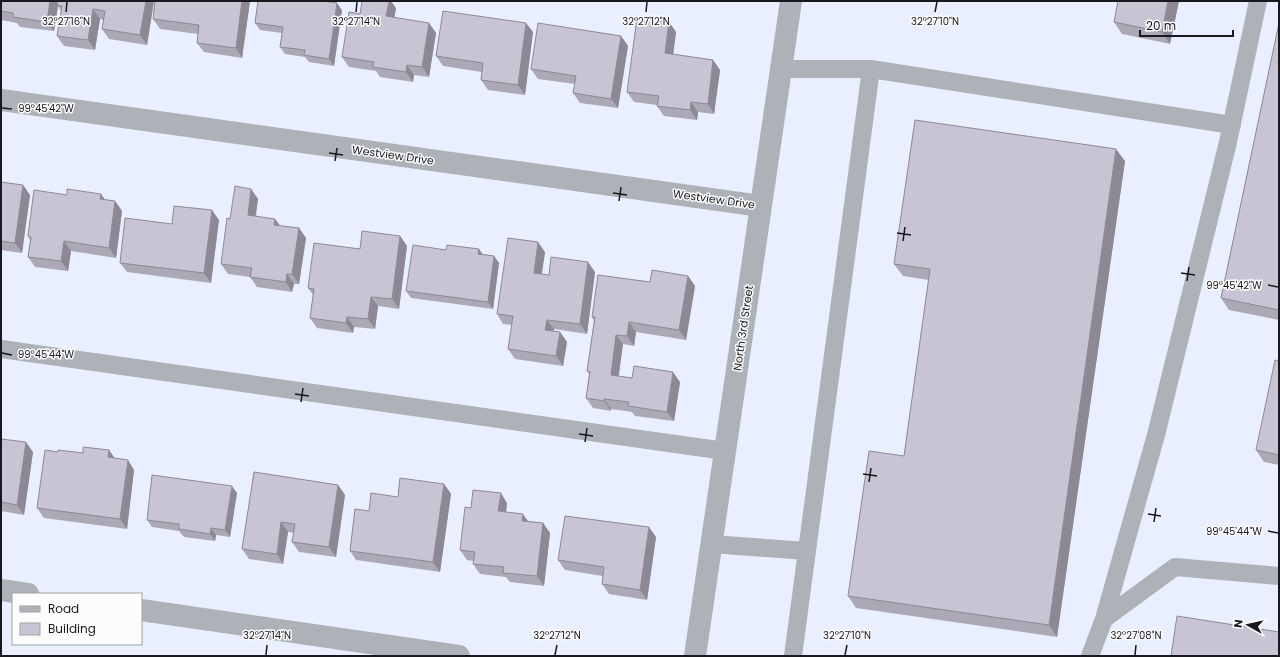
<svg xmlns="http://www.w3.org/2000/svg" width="1280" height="657" font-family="Poppins,sans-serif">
<rect width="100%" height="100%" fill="#eaefff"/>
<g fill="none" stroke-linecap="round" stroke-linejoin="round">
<path stroke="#acb2b7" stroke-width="18" d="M 781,69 L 871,69
M 1,349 L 725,451
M 711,544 L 807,551
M 1104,619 L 1156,435 L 1228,142 L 1258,1
M 793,656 L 871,69 L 1232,125
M 1090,656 L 1104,619 L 1175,567 L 1279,576"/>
<path stroke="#acb2b7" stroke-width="22" d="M 1,100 L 761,206
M 1,590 L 28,594
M 141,610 L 459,656
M 695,656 L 791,1"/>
</g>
<path fill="#aca9b6" d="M 1,1 L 154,1 L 147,45 L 109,39 L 102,29 L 104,20 L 100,19 L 95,50 L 64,46 L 57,36 L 61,11 L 58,6 L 54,31 L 20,27 L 17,23 L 1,20 Z
M 250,1 L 242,58 L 204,52 L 197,43 L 198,34 L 160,29 L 153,19 Z
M 1118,1 L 1179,1 L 1170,44 L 1122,34 L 1114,22 Z
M 396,8 L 394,18 L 429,23 L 436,33 L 429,77 L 414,75 L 413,82 L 380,77 L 376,71 L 349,67 L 342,57 L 360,14 Z
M 342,10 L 334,66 L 309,62 L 305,57 L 285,54 L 280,47 L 282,33 L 260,30 L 255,23 Z
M 669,22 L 676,32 L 673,55 L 713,60 L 720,70 L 714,114 L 698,112 L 697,120 L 664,116 L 657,106 L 657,105 L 634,102 L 627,92 Z
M 1279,23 L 1279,320 L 1229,310 L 1221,298 Z
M 533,32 L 525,95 L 488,90 L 481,80 L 482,72 L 443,66 L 436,56 Z
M 621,36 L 628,46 L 618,108 L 580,103 L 573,93 L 575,84 L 538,79 L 531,69 Z
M 1125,161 L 1057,637 L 856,608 L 848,596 L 904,456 L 929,280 L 903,276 L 894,264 Z
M 1,182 L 23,185 L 30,195 L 22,253 L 1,250 Z
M 251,189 L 258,199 L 256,216 L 280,226 L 299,228 L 306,238 L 299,284 L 294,284 L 292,292 L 257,287 L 250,277 L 228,274 L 221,264 L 230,219 Z
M 101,194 L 105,200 L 115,201 L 122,211 L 116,258 L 71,251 L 68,271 L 35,267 L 28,257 L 30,240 L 28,236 L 67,195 Z
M 219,220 L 211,283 L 127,272 L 120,263 L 172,224 Z
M 400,236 L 407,246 L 399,309 L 378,306 L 375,329 L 354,327 L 353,333 L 317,328 L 310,318 L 313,295 L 308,288 L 360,249 Z
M 479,249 L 482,254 L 494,256 L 499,263 L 493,309 L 411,298 L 406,291 L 446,250 Z
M 545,252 L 542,274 L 549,275 L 595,272 L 587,334 L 554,329 L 553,331 L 560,332 L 567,342 L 563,366 L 515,359 L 508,349 L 512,325 L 503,324 L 497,314 Z
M 688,276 L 695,286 L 686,340 L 636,332 L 634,346 L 623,344 L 619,376 L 632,378 L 680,382 L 674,421 L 635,416 L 632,412 L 611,409 L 611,411 L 593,408 L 586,398 L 589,374 L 587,371 L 594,321 L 592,317 L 650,282 Z
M 1279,361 L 1279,465 L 1264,462 L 1256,450 Z
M 1,439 L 33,452 L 24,515 L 1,511 Z
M 109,450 L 114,458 L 134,470 L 127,529 L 44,518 L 37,508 L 58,452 L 83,453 Z
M 254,472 L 338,485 L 345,495 L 336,557 L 299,552 L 292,542 L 294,533 L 288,532 L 283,564 L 249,559 L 242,549 Z
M 444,484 L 451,494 L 440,572 L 356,560 L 350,551 L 369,511 L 398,497 Z
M 237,493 L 230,537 L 216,535 L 215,541 L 184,537 L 179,531 L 152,527 L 147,520 Z
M 507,503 L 506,512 L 528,521 L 543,523 L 550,533 L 544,586 L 510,582 L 506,577 L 480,574 L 473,564 L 474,561 L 467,560 L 460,550 L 471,508 Z
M 656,537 L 647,600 L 609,594 L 602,584 L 603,576 L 565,570 L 558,560 Z"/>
<path fill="#8c8994" d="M 50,1 L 59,1 L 57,5 L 58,6 L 54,31 L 47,22 Z
M 146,1 L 154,1 L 147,45 L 140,35 Z
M 242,1 L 250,1 L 242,58 L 236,48 Z
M 389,1 L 391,1 L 396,8 L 393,26 L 386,16 Z
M 1168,1 L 1179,1 L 1170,44 L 1162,32 Z
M 337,3 L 342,10 L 334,66 L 329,59 Z
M 93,9 L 100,19 L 95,50 L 88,40 Z
M 669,22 L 676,32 L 672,63 L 665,53 Z
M 429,23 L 436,33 L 429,77 L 422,67 Z
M 526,23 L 533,32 L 525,95 L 518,85 Z
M 621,36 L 628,46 L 618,108 L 611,99 Z
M 713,60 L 720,70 L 714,114 L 708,104 Z
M 407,65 L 414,75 L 413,82 L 406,72 Z
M 691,102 L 698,112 L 697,120 L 690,110 Z
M 1116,149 L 1125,161 L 1057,637 L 1049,625 Z
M 23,185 L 30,195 L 22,253 L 15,243 Z
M 251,189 L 258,199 L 254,225 L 248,215 Z
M 101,194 L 108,204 L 100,199 Z
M 115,201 L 122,211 L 116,258 L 109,248 Z
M 212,210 L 219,220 L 211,283 L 204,273 Z
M 275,219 L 282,228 L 274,225 Z
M 299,228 L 306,238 L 299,284 L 292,274 Z
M 400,236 L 407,246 L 399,309 L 392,299 Z
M 64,241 L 71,251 L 68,271 L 61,261 Z
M 538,242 L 545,252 L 540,283 L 534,273 Z
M 479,249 L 484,256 L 478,254 Z
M 494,256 L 499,263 L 493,309 L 488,302 Z
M 588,262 L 595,272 L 587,334 L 580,324 Z
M 287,274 L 294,284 L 292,292 L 286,282 Z
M 688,276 L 695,286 L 686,340 L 679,330 Z
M 371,297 L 378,306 L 375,329 L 368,319 Z
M 347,317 L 354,327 L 353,333 L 346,323 Z
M 547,320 L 554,329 L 552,340 L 545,330 Z
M 629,322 L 636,332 L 634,346 L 627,336 Z
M 560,332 L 567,342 L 563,366 L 556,356 Z
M 616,335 L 623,344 L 617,385 L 611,375 Z
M 673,372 L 680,382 L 674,421 L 667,412 Z
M 604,399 L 611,409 L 611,411 L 604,401 Z
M 26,442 L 33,452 L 24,515 L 17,505 Z
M 109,450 L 116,460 L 108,457 Z
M 128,460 L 134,470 L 127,529 L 120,519 Z
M 444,484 L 451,494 L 440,572 L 433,562 Z
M 338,485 L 345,495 L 336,557 L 329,547 Z
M 232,486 L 237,493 L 230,537 L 225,530 Z
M 501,493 L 507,503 L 505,521 L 498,511 Z
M 523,514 L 530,524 L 522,521 Z
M 281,522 L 288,532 L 283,564 L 277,554 Z
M 543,523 L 550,533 L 544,586 L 537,576 Z
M 649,527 L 656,537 L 647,600 L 640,590 Z
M 211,528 L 216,535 L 215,541 L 210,534 Z"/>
<path fill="#c8c4d4" stroke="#8c8994" d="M 1,1 L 50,1 L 47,22 L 13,17 L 13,13 L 1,11 Z
M 58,1 L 146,1 L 140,35 L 102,29 L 105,11 L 93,9 L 88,40 L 57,36 L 62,6 L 57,5 Z
M 155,1 L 242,1 L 236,48 L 197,43 L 199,25 L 153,19 Z
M 258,1 L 324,1 L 337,3 L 329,59 L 304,55 L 305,50 L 280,47 L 283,27 L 255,23 Z
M 362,1 L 389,1 L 386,16 L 429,23 L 422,67 L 407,65 L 406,72 L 373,67 L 374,62 L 342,57 L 349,12 L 360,14 Z
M 1118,1 L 1168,1 L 1162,32 L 1114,22 Z
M 443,11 L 526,23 L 518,85 L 481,80 L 483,63 L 436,56 Z
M 637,18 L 669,22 L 665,53 L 713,60 L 708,104 L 691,102 L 690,110 L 657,106 L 659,96 L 627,92 Z
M 538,23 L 621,36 L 611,99 L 573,93 L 576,76 L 531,69 Z
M 1279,23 L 1279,310 L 1221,298 Z
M 915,120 L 1116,149 L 1049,625 L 848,596 L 869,451 L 904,456 L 930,269 L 894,264 Z
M 1,182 L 23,185 L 15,243 L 1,241 Z
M 235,186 L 251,189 L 248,215 L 275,219 L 274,225 L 299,228 L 292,274 L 287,274 L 286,282 L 250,277 L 252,268 L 221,264 L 227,218 L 230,219 Z
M 67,189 L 101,194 L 100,199 L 115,201 L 109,248 L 64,241 L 61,261 L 28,257 L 31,237 L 28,236 L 34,190 L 67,195 Z
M 174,206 L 212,210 L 204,273 L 120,263 L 125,218 L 172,224 Z
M 362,231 L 400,236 L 392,299 L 371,297 L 368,319 L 347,317 L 346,323 L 310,318 L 314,289 L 308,288 L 314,243 L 360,249 Z
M 508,238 L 538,242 L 534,273 L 549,275 L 551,257 L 588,262 L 580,324 L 547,320 L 545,330 L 560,332 L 556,356 L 508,349 L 513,316 L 497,314 Z
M 413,245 L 446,250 L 447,245 L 479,249 L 478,254 L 494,256 L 488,302 L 406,291 Z
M 652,270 L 688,276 L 679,330 L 629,322 L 627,336 L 616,335 L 611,375 L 632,378 L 634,366 L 673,372 L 667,412 L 628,406 L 629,402 L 604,399 L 604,401 L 586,398 L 590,372 L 587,371 L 595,317 L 592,317 L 598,275 L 650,282 Z
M 1275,360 L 1279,361 L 1279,455 L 1256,450 Z
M 1,439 L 26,442 L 17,505 L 1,502 Z
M 83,447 L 109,450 L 108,457 L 128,460 L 120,519 L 37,508 L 45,450 L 58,452 L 58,450 L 83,453 Z
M 254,472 L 338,485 L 329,547 L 292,542 L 295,524 L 281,522 L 277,554 L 242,549 Z
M 152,475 L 232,486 L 225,530 L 211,528 L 210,534 L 179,529 L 179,524 L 147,520 Z
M 400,478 L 444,484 L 433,562 L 350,551 L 355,509 L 369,511 L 371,493 L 398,497 Z
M 473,490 L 501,493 L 498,511 L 523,514 L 522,521 L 543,523 L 537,576 L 503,573 L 504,567 L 473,564 L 475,552 L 460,550 L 465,507 L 471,508 Z
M 565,516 L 649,527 L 640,590 L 602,584 L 604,567 L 558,560 Z
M 1177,616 L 1279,632 L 1279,656 L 1171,656 Z"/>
<path fill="none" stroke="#18191f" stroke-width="1.5" d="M 66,12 L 67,2M 356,12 L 357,2M 646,12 L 647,2M 935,12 L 937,2M 2,108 L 12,109M 329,153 L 343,155M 335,161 L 337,148M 613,193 L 627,195M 619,201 L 621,187M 897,233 L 911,235M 903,241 L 905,227M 1181,273 L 1195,275M 1187,281 L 1189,267M 1268,285 L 1278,287M 2,353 L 12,355M 295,394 L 309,396M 301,402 L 303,388M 579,434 L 593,436M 585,442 L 587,428M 863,474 L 877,476M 869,482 L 871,468M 1148,514 L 1161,516M 1154,522 L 1156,508M 1268,531 L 1278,533M 266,655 L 267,645M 555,655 L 557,645M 845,655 L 847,645M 1135,655 L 1136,645"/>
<g text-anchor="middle" stroke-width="3" stroke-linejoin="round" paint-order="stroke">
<g font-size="11" fill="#18191f" stroke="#fcfcfc">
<text transform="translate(393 155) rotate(8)" y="4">Westview Drive</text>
<text transform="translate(714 199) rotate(8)" y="4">Westview Drive</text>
<text transform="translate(743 328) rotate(-82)" y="4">North 3rd Street</text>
</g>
</g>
<g font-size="10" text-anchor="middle" fill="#18191f" stroke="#fcfcfc" stroke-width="3" stroke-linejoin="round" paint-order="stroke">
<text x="66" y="25">32°27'16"N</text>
<text x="356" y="25">32°27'14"N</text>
<text x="646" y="25">32°27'12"N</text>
<text x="935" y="25">32°27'10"N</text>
<text x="46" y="112">99°45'42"W</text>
<text x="1234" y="289">99°45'42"W</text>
<text x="46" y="358">99°45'44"W</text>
<text x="1234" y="535">99°45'44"W</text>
<text x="267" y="639">32°27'14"N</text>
<text x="557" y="639">32°27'12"N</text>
<text x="847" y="639">32°27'10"N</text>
<text x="1136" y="639">32°27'08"N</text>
</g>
<rect width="1280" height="657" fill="none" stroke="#18191f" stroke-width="4"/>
<rect x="12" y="593" width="130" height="52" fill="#fcfcfc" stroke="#a1a1a4"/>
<rect x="20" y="606" width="20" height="6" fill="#acb2b7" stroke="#a1a1a4"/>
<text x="48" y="613" font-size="12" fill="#18191f">Road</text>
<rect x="20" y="623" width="20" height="12" fill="#c8c4d4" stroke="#a1a1a4"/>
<text x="48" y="633" font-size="12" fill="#18191f">Building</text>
<g transform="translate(1248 625) rotate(278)" stroke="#fcfcfc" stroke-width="3" paint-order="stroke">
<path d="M0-3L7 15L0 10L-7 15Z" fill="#18191f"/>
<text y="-6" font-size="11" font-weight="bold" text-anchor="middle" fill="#18191f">N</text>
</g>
<path d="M1140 30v6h93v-6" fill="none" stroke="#18191f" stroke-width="2"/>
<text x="1146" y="30" font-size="12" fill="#18191f" stroke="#fcfcfc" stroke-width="3" paint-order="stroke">20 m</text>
</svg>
